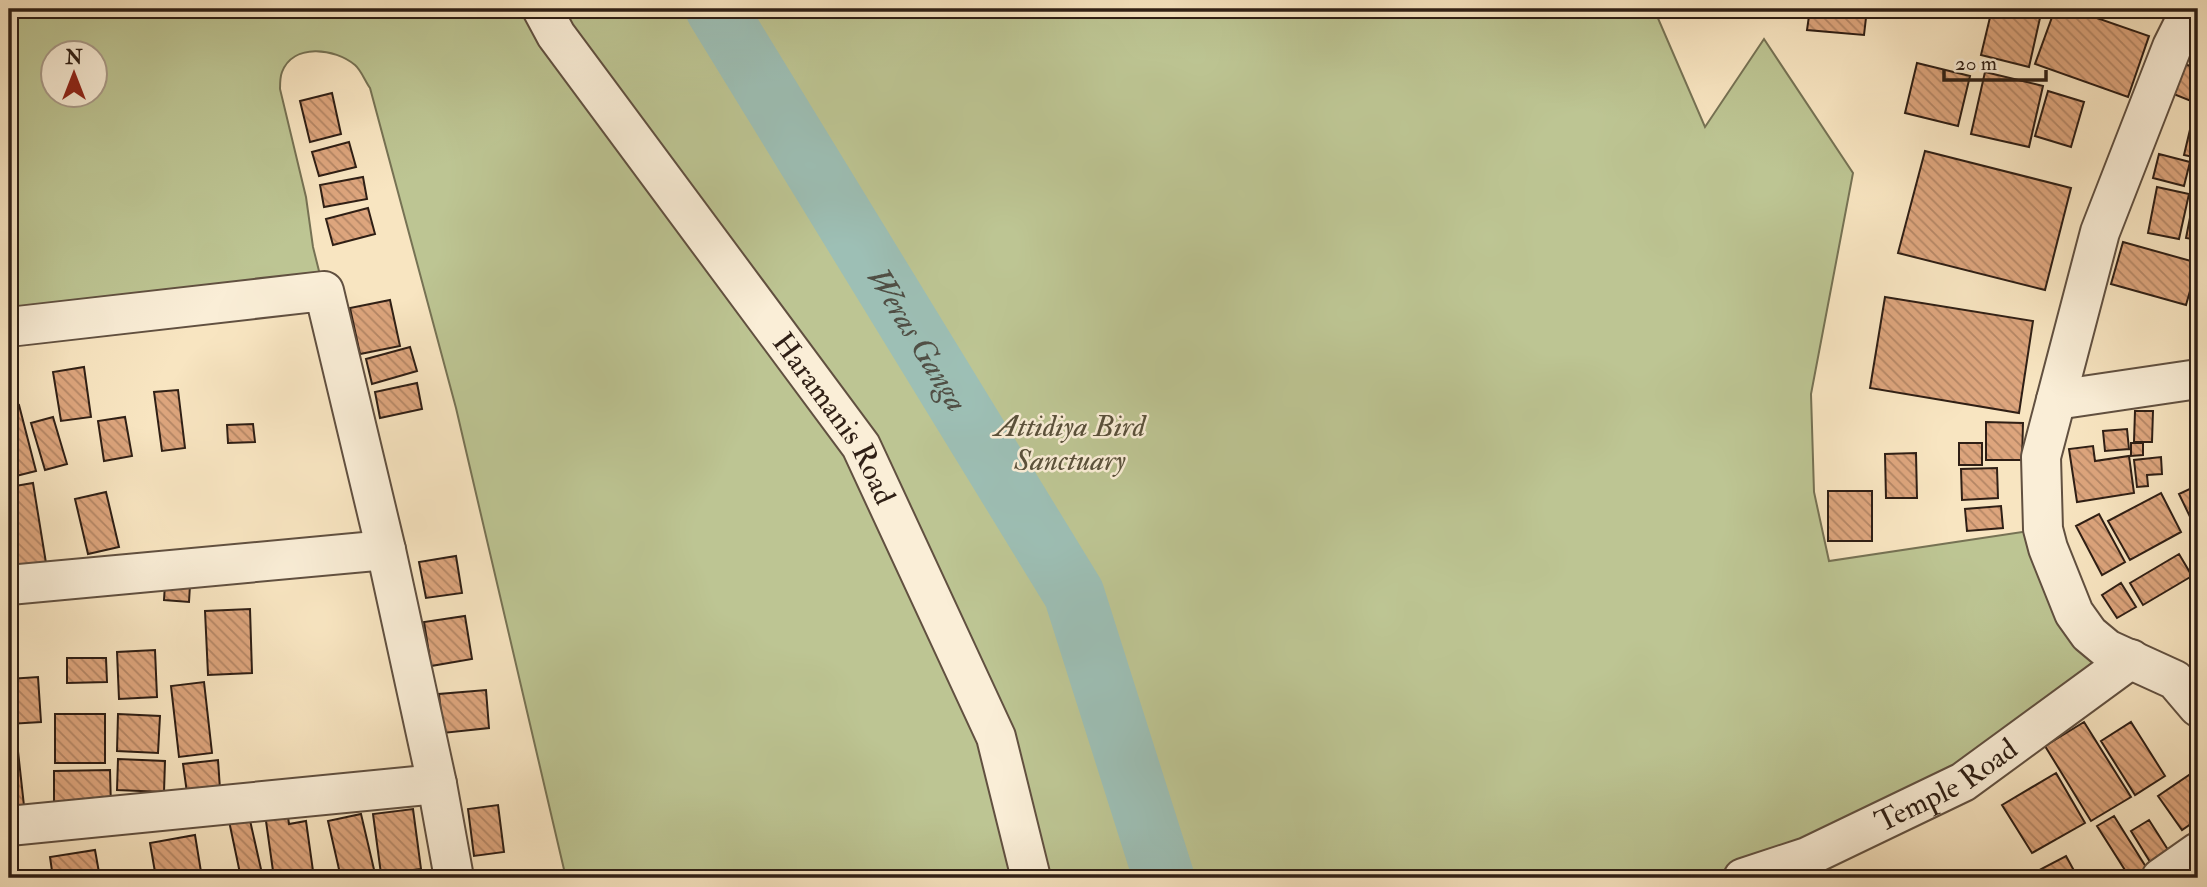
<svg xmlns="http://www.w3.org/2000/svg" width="2207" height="887" font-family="'IM FELL Double Pica',serif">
<defs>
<pattern id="building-back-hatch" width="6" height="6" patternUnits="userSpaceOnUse" patternTransform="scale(1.75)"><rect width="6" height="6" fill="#dda57d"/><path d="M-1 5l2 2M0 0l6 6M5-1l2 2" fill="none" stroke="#b48665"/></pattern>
</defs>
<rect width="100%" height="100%" fill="#f8e5c1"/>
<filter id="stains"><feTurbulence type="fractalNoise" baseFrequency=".00286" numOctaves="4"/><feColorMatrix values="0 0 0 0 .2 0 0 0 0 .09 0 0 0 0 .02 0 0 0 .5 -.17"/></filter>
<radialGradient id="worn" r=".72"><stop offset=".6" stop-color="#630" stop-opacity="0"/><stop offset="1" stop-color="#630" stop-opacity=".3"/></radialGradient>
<path fill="#bdc593" stroke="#767254" stroke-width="2" fill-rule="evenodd" d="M 9,9 L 1654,9 L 1705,127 L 1764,39 L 1853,173 L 1811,394 L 1814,492 L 1829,561 L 2043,529 L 2048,548 L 2131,659 L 1963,782 L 1743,878 L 566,878 L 456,408 L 370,88 C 365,81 361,70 355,65 C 335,48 293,43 282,72 C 280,77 280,84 280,89 L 306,197 L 313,247 L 324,291 L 9,327 ZM 52,52 L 94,52 L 94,94 L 52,94 Z"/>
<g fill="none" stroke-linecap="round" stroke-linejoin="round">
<path stroke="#9dbfb5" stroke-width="61" id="s1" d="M 716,9 L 1074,594 L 1164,878"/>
</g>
<path fill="url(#building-back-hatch)" stroke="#2f1f15" stroke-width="2" d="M 1810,9 L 1867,9 L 1864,35 L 1807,30 Z
M 1992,9 L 2042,9 L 2029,67 L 1981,55 Z
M 2055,9 L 2071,9 L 2149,36 L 2128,97 L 2035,64 Z
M 1917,63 L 1970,76 L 1958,126 L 1905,113 Z
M 2182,63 L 2198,69 L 2198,83 L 2191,101 L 2171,93 Z
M 1985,72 L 2043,86 L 2029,147 L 1971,134 Z
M 2048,91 L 2084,102 L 2071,147 L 2035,136 Z
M 332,93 L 341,134 L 310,142 L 300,101 Z
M 2197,100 L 2198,100 L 2198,158 L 2184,155 Z
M 349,142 L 356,167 L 319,176 L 312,152 Z
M 1925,151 L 2071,188 L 2045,290 L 1898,253 Z
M 2159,154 L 2190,162 L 2184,186 L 2153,178 Z
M 363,177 L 367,199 L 324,207 L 320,185 Z
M 2157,187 L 2189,194 L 2179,239 L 2148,233 Z
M 2195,192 L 2198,192 L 2198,240 L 2186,238 Z
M 368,208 L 375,234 L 333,245 L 326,219 Z
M 2123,242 L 2198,263 L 2186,305 L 2111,284 Z
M 1885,297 L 2033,321 L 2019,413 L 1870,388 Z
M 390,300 L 400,346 L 360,354 L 350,308 Z
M 410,347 L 417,371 L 372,384 L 366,359 Z
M 84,367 L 91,417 L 61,421 L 53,372 Z
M 417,383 L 422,409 L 380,418 L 375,392 Z
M 178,390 L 185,448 L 162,451 L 154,392 Z
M 19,405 L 36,471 L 16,476 L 9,449 L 9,408 Z
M 2135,411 L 2153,411 L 2152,442 L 2134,442 Z
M 53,417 L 67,464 L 45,470 L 31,423 Z
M 125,417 L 132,456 L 104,461 L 98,421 Z
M 1986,422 L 2023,423 L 2022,460 L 1986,460 Z
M 253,424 L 255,442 L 228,443 L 227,425 Z
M 2127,429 L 2129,449 L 2105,451 L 2103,431 Z
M 1959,443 L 1982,443 L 1982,465 L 1959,465 Z
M 2131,443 L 2143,443 L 2143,455 L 2131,456 Z
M 2093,446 L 2095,461 L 2129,456 L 2134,493 L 2077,502 L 2069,449 Z
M 1916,453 L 1917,498 L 1886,498 L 1885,454 Z
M 2161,457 L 2162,474 L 2147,475 L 2148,486 L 2137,487 L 2134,460 Z
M 1997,468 L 1998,498 L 1962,500 L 1961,469 Z
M 33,483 L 46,563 L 9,569 L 9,487 Z
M 2198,485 L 2198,521 L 2193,523 L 2179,494 Z
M 1828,491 L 1872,491 L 1872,541 L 1828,541 Z
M 106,492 L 119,547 L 88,554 L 75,499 Z
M 2161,493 L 2181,532 L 2130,560 L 2108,521 Z
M 2001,506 L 2003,528 L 1967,531 L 1965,509 Z
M 2099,514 L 2125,562 L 2102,575 L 2076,526 Z
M 2179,554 L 2192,576 L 2143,605 L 2130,583 Z
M 456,556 L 462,593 L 426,598 L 419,562 Z
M 2121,583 L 2136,607 L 2117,618 L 2102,595 Z
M 165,584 L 190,585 L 189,602 L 164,600 Z
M 250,609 L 252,673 L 208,675 L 205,611 Z
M 465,616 L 472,659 L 431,666 L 424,622 Z
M 155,650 L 157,697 L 119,699 L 117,652 Z
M 67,658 L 106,658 L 107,682 L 67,683 Z
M 38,677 L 41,722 L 9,724 L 9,679 Z
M 204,682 L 212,753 L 179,757 L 171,686 Z
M 486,690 L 489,728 L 443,733 L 439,694 Z
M 55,714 L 105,714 L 105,763 L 55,763 Z
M 118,714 L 160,716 L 158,753 L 117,751 Z
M 2084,722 L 2131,797 L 2091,821 L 2045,746 Z
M 2131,722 L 2165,776 L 2135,795 L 2101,741 Z
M 16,733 L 24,806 L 9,808 L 9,734 Z
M 118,759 L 165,761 L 164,792 L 117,790 Z
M 218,760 L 220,789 L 187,793 L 183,764 Z
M 110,770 L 111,807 L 54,809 L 54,771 Z
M 2195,771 L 2198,776 L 2198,819 L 2182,830 L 2158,796 Z
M 2056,773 L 2085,823 L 2032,853 L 2002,805 Z
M 498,805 L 504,852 L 474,856 L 468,809 Z
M 413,809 L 421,869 L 381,874 L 373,814 Z
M 287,811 L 289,824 L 306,821 L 314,878 L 274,878 L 265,814 Z
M 361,814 L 376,878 L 341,878 L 328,821 Z
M 249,816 L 263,878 L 241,878 L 229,821 Z
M 2114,816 L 2151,875 L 2146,878 L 2130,878 L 2097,826 Z
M 2149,820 L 2170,853 L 2152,865 L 2131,831 Z
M 195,835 L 202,878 L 156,878 L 150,843 Z
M 95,850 L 100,878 L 53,878 L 50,857 Z
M 2066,856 L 2078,878 L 2032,878 L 2030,875 Z"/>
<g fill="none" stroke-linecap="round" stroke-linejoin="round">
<g stroke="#615040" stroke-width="42">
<g id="minor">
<path id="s2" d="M 542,9 L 556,35 L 861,446 L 996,737 L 1031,878"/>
<path d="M 2191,9 L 2172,47 L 2100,232 L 2041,457 L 2043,529 L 2048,548 L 2074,613 L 2089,634 L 2107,649 L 2175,680 L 2198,707"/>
<path d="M 9,327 L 324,291 L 386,550 L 437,784 L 454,878"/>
<path d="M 2056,400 L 2198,379"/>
<path d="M 9,585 L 386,550"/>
<path d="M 9,826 L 437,784"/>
<path id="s3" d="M 1743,878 L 1807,857 L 1963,782 L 2131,659"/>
<path d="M 2161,878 L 2198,852"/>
</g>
</g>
<use href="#minor" stroke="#faeed7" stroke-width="38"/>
</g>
<g text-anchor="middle" stroke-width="5" stroke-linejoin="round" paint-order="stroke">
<g font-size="30" fill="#2f1f15" stroke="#faeed7">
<text dy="10" stroke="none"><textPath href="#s2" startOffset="504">Haramanis Road</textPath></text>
<text dy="10" stroke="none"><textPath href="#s3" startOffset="224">Temple Road</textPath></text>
</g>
<g font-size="30" font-style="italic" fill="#5a513b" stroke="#faeed7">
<text x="1070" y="436">Attidiya Bird<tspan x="1070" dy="34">Sanctuary</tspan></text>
</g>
<g font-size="32" font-style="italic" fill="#504f45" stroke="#faeed7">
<text dy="11" stroke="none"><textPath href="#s1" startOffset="387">Weras Ganga</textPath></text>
</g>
</g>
<rect width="2207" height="887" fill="none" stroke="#f8e5c1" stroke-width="35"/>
<rect x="10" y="10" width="2186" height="866" fill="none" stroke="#2f1f15" stroke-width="3.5"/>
<rect x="18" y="18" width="2172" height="852" fill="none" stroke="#2f1f15" stroke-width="2"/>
<g transform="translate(74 74)"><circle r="33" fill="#faeed7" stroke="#a99b89" stroke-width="2"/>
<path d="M0-5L12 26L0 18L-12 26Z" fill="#8f2418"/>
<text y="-10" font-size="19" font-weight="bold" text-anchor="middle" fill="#2f1f15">N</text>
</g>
<path d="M1944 70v10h102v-10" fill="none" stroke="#2f1f15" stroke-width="3.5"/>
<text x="1955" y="70" font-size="21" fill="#2f1f15" stroke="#faeed7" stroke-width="5" paint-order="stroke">20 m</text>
<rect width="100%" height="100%" filter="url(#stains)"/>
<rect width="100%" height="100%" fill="url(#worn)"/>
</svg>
